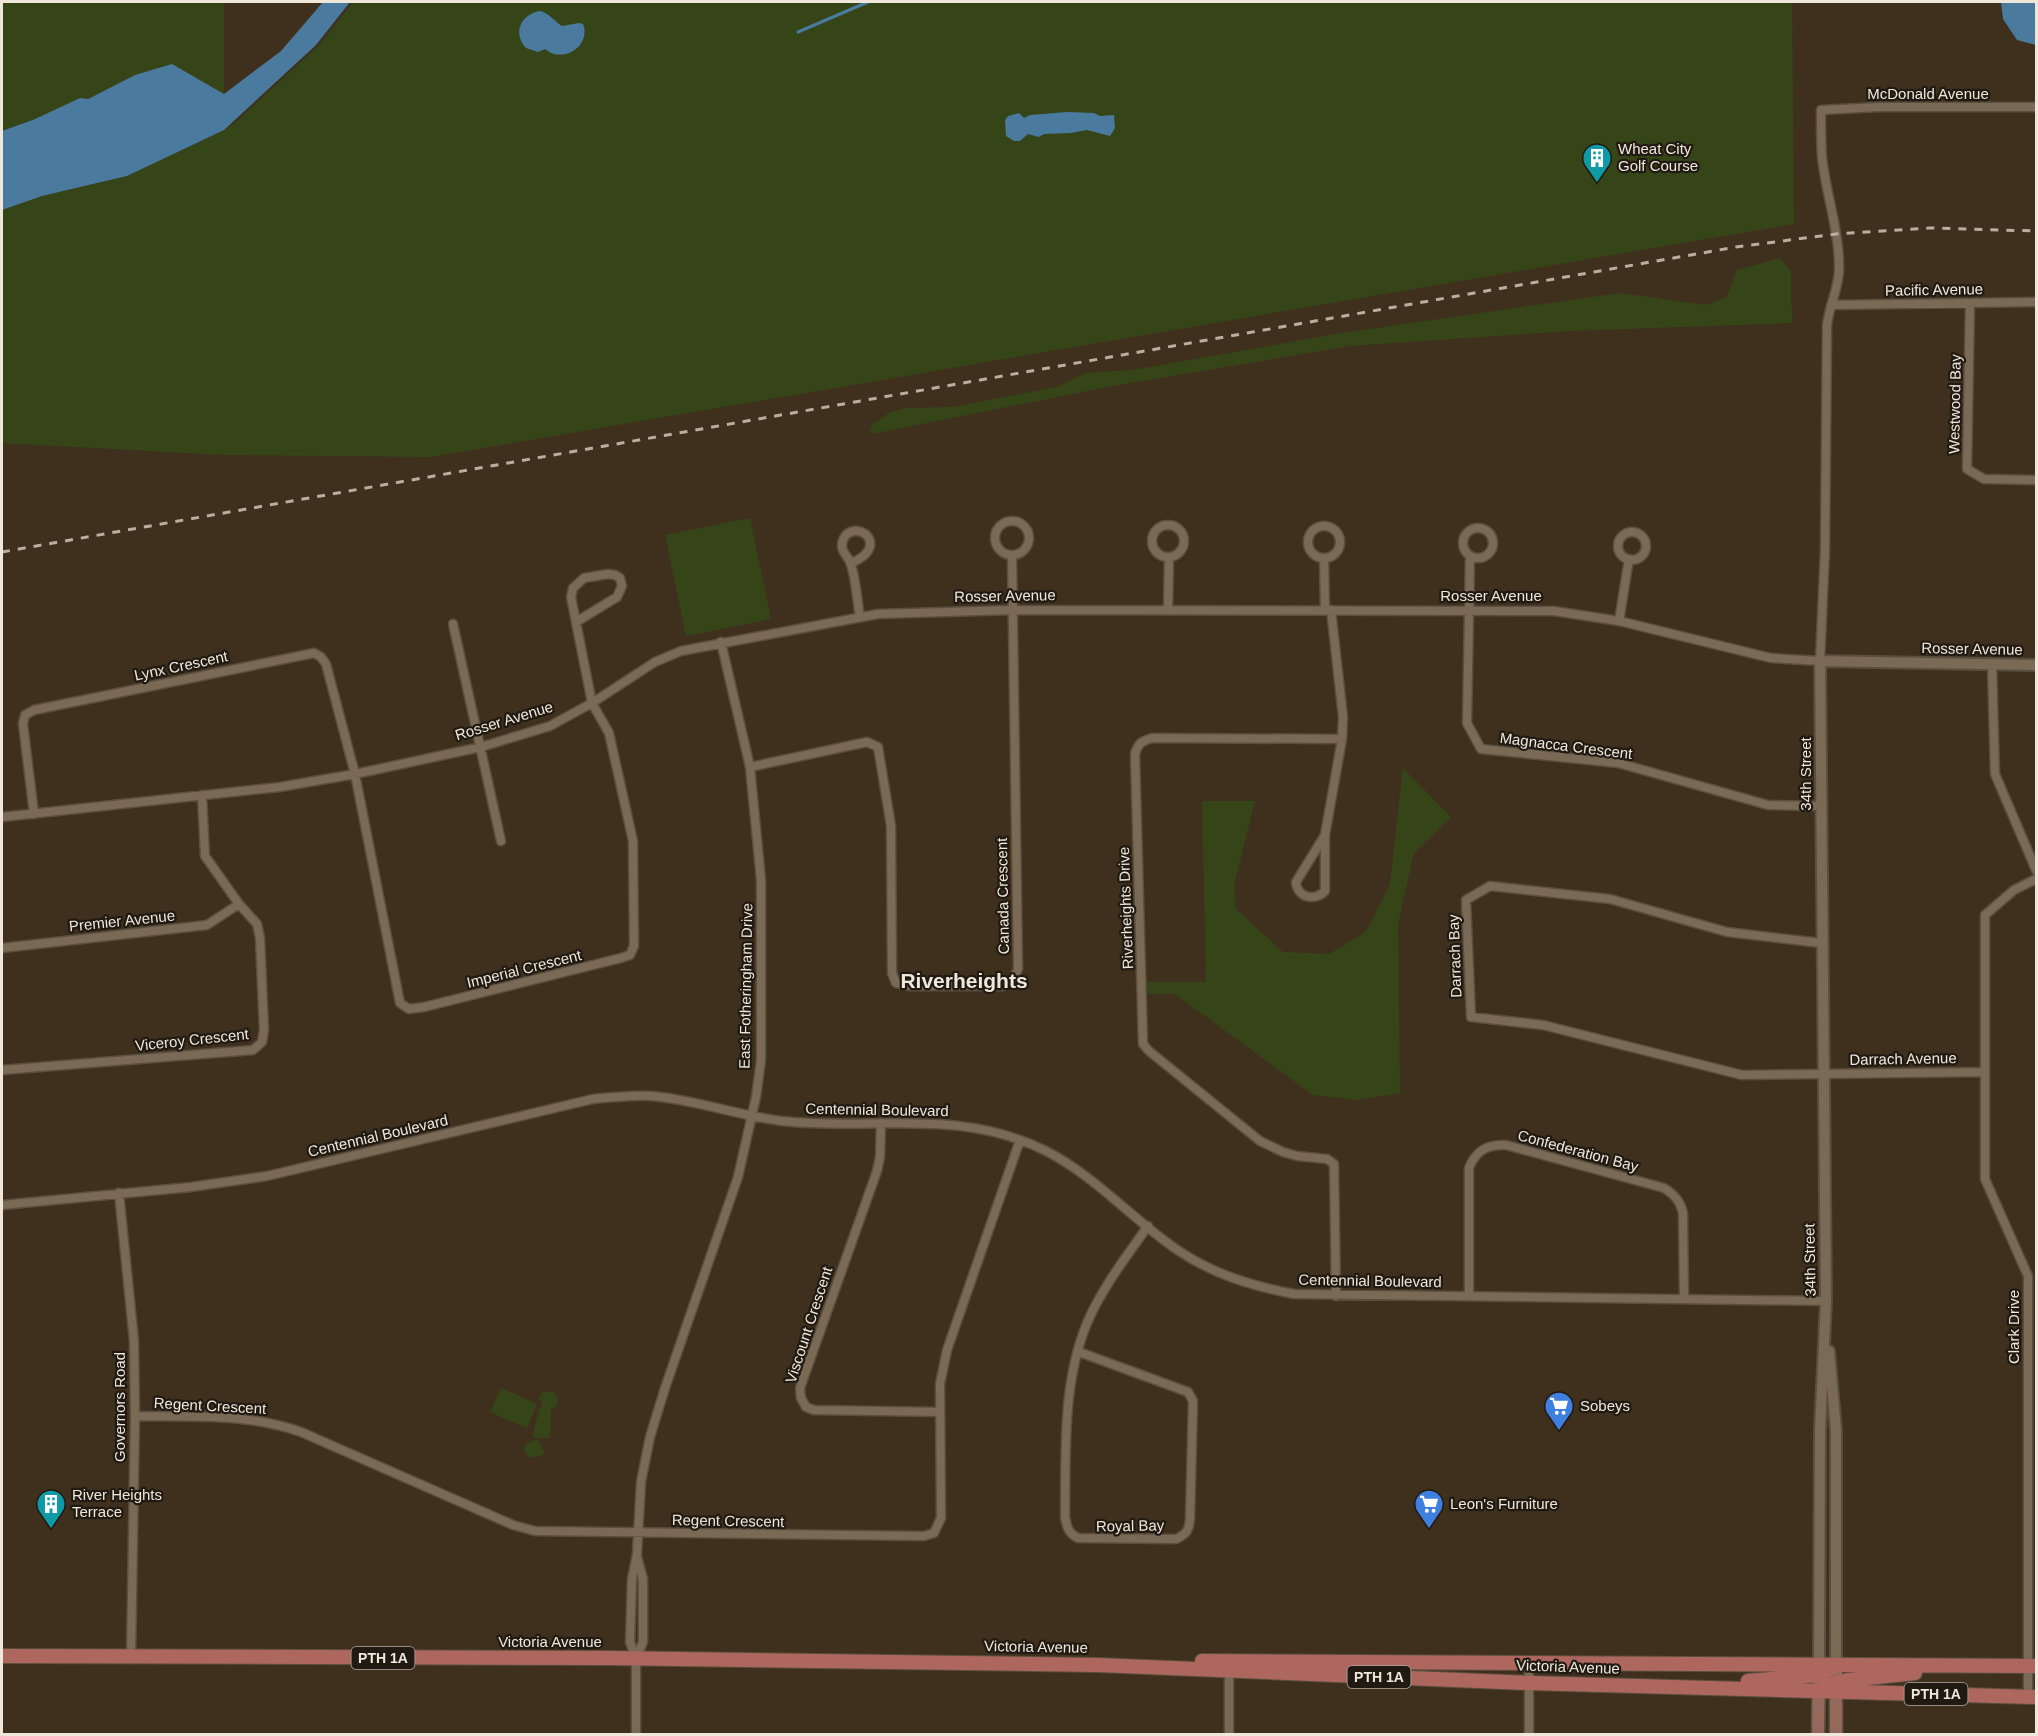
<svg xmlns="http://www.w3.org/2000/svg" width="2038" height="1736" font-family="Arial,sans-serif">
<rect width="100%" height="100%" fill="#3f301e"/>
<path fill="#364518" d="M 2,2 L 224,2 L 224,95 L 135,75 L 88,99 L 2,131 Z
M 353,2 L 1792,2 L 1794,224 L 431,457 L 224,455 L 2,443 L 2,210 L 42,196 L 127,176 L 224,130 L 236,122 L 319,45 Z
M 1780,258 L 1791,271 L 1791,300 L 1793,323 L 1569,331 L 1350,346 L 1107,387 L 872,434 L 870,432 L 871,426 L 889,413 L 905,408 L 953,407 L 1057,387 L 1085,373 L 1133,370 L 1342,333 L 1620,293 L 1705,305 L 1727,297 L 1737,270 Z
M 750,518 L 771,619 L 686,636 L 665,535 Z
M 1403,768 L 1451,817 L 1414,853 L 1398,924 L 1400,1093 L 1359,1100 L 1313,1095 L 1175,994 L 1142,994 L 1143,982 L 1206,982 L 1202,801 L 1255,801 L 1234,885 L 1236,909 L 1283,952 L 1329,954 L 1366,932 L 1390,884 Z
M 501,1388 L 537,1404 L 527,1428 L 490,1412 Z
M 549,1391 L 554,1393 L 558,1400 L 556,1407 L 551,1409 L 550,1438 L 534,1438 L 533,1435 L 539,1409 L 543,1406 L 539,1398 L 542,1393 Z
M 537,1439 L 545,1454 L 530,1458 L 524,1451 L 526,1444 Z"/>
<path fill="#4a7a9d" d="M 323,2 L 350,2 L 316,45 L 224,130 L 127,176 L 42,196 L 2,210 L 2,131 L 35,119 L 80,98 L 88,99 L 135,75 L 172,64 L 224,94 L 281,51 Z
M 2001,2 L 2036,2 L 2036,45 L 2017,40 L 2003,19 Z
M 540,11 C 549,13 554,21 562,26 L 579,23 L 583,24 C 590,42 572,58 554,54 C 553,54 546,50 545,49 L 538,52 L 526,48 C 512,33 521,14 540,11 Z
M 1067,112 L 1094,113 L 1100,116 L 1114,115 L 1115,128 L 1110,136 L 1087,130 L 1071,133 L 1044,134 L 1039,137 L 1028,134 L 1020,141 L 1014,141 L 1006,136 L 1005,120 L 1008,116 L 1019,113 L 1024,118 L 1030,115 Z"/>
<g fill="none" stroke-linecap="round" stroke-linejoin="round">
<path stroke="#4a7a9d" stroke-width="3" d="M 798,32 L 868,2"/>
<g stroke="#5a4e3e" stroke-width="11">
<path id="minor" d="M 1970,303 L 1967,469 L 1984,479 L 2036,480
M 1831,305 L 2036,302
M995 538a17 17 0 1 1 34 0a17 17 0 1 1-34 0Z
M1152 541a16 16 0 1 1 32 0a16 16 0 1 1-32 0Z
M1308 542a16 16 0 1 1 32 0a16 16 0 1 1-32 0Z
M1463 543a15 15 0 1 1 30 0a15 15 0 1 1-30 0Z
M1618 546a14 14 0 1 1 28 0a14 14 0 1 1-28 0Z
M 1470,556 L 1467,723 L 1481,749 L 1618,763 L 1768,805 L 1821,806
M 1324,558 L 1325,610
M 851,563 C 888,548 863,522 847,534 C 844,537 842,541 842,546 C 842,553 848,556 850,562 C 856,577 857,601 860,617
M 1168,611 L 1169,557
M 1619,621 L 1629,559
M 453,624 L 501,841
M 1992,665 L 1995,774 L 2036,870
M 750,767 L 867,742 L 878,747 L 891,826 L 892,973 L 896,983 L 909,986 L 1003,986 L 1013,980 L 1018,969 L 1012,556
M 34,814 L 23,724 L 25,715 L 34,710 L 314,653 L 321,657 L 326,664 L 355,774 L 400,1003 L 409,1009 L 424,1007 L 621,958 L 630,955 L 634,946 L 633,841 L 609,733 L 592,703 L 571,597 L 573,588 L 584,578 L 608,574 L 615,575 L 620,578 L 622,586 L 617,597 L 576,622
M 2,817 L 280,787 L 355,774 L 481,747 L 550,726 L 592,703 L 655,662 L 681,651 L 878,614 L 1012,610 L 1554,611 L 1619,621 L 1771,658 L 1820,661 L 1825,550 L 1827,325 C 1829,307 1838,290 1839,271 C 1840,232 1826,195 1822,157 C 1821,142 1821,126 1821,110 L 1879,107 L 2036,107
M 1325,835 L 1296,882 C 1297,897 1314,902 1325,891 L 1325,835 L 1342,739 L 1343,717 L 1331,610
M 1821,943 L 1727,932 L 1610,899 L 1490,886 L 1466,900 L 1471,1017 L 1543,1025 L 1742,1075 L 1984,1072
M 2,948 L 207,925 L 239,904
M 2,1070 L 253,1050 L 262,1042 L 264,1030 L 260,938 L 257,924 L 239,904 L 205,856 L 202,795
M 881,1123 L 880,1157 L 877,1171 L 800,1388 L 801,1398 L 806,1407 L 814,1410 L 940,1412
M 119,1193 L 134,1341 L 135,1416 L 131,1657
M 2,1205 L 191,1187 L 267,1176 L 593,1099 C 616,1097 638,1094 661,1097 C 702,1102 741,1116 782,1121 C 873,1131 958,1107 1046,1151 C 1095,1176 1131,1218 1176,1249 C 1212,1274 1252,1286 1294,1294 L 1826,1301
M 1336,1296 L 1334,1164 L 1327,1159 L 1297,1156 L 1283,1152 L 1260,1141 L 1149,1051 L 1143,1044 L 1135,754 C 1138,743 1142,741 1152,738 L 1342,739
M 1469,1296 L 1469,1168 C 1476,1150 1488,1144 1506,1145 L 1664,1188 C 1675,1195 1680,1201 1683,1213 L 1684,1298
M 1079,1352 L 1188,1392 L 1193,1401 L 1190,1519 C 1189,1530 1187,1534 1176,1539 L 1078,1538 C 1068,1533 1067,1527 1065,1517 C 1066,1452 1062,1384 1087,1323 C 1102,1288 1126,1257 1148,1226
M 135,1416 C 190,1417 248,1413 301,1432 L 513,1525 L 535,1531 L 924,1536 L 934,1533 L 941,1518 L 940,1384 L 947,1350 L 1020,1140
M 636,1659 L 643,1642 L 643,1579 L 637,1557
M 1529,1663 L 1529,1734
M 2028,1697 L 2028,1276 L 1985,1179 L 1985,915 L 2014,890 L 2036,879
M 636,1734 L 636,1659 L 630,1642 L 632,1579 L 637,1554 L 641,1482 L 650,1437 L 665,1388 L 738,1177 L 756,1097 L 761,1060 L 761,880 L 750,767 L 721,642
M 1229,1734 L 1229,1666"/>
</g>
<g stroke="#5a4e3e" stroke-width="14">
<path id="tertiary" d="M 1829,1351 L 1836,1430 L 1836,1665
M 1819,1666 L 1820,1430 L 1826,1301 L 1820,661 L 2036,665"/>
</g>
<g stroke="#5a4e3e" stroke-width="15">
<path id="secondary" d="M 1836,1665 L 1836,1734
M 1818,1734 L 1819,1667"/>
</g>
<g stroke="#5a4e3e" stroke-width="16">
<path id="primary" d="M 2,1656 L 608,1658 L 1098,1665 L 1529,1683 L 2036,1697
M 1202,1661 L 2036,1666
M 1748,1681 L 1818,1675 L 1834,1667
M 1825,1686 L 1848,1680 L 1915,1673"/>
</g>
<use href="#minor" stroke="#796955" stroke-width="8"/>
<use href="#tertiary" stroke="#796955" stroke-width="10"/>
<use href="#secondary" stroke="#94685a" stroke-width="12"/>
<use href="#primary" stroke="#ae675f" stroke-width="14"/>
<path stroke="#b9aea0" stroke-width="3" stroke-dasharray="8 8" stroke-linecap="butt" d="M 2,552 L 1736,247 L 1836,234 L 1930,228 L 2036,231"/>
</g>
<defs>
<g id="building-pin" transform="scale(1.5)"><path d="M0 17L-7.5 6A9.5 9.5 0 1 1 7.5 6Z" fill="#0f9aa8" stroke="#201a12"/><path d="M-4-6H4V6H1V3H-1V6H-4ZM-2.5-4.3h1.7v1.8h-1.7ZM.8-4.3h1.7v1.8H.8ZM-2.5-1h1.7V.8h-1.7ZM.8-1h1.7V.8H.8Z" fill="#fff"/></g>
<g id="supermarket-pin" transform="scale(1.5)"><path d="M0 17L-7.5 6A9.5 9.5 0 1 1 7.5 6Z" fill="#3f7fe0" stroke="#201a12"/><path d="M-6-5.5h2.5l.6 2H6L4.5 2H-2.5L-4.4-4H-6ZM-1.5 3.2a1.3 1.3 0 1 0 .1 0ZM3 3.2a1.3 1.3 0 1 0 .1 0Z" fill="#fff"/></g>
</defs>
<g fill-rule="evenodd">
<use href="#building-pin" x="1597" y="158"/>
<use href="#supermarket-pin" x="1559" y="1406"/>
<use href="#building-pin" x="51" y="1504"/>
<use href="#supermarket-pin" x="1429" y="1504"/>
</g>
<g text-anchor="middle" stroke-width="4.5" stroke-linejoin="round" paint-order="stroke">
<g fill="#201a12" stroke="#b2aa9f" stroke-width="1.5">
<rect x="351.5" y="1647" width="63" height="22" rx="4.5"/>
<rect x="1347.5" y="1666" width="63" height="22" rx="4.5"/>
<rect x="1904.5" y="1683" width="63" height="22" rx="4.5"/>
</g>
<g font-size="14" font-weight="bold" fill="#f0e7db">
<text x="383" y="1663">PTH 1A</text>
<text x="1379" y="1682">PTH 1A</text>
<text x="1936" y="1699">PTH 1A</text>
</g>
<g font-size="15" fill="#f0e7db" stroke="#201a12">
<text x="1928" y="99">McDonald Avenue</text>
<text transform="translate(1934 290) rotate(-1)" y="5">Pacific Avenue</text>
<text transform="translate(1955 404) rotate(-89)" y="5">Westwood Bay</text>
<text transform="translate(1005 596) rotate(-1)" y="5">Rosser Avenue</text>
<text x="1491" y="601">Rosser Avenue</text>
<text transform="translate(1972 649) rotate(1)" y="5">Rosser Avenue</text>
<text transform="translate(181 666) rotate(-12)" y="5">Lynx Crescent</text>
<text transform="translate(504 721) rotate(-17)" y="5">Rosser Avenue</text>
<text transform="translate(1566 746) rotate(7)" y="5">Magnacca Crescent</text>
<text transform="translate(1806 774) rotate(-90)" y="5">34th Street</text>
<text transform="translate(1003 896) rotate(-91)" y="5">Canada Crescent</text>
<text transform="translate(1126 908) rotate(-92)" y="5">Riverheights Drive</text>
<text transform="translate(122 921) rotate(-6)" y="5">Premier Avenue</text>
<text transform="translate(1455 956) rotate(-92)" y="5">Darrach Bay</text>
<text transform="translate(524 969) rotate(-14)" y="5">Imperial Crescent</text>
<text transform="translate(746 986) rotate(-89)" y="5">East Fotheringham Drive</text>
<text transform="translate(192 1040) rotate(-6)" y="5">Viceroy Crescent</text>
<text transform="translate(1903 1059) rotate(-1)" y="5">Darrach Avenue</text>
<text transform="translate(877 1110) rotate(1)" y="5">Centennial Boulevard</text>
<text transform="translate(378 1136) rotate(-13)" y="5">Centennial Boulevard</text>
<text transform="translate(1578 1151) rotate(15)" y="5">Confederation Bay</text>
<text transform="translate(1810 1260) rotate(-91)" y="5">34th Street</text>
<text transform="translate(1370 1281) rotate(1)" y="5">Centennial Boulevard</text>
<text transform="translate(809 1325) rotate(-72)" y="5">Viscount Crescent</text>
<text transform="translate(2014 1327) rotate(-90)" y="5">Clark Drive</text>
<text transform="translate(210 1406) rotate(3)" y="5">Regent Crescent</text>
<text transform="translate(120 1407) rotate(-90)" y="5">Governors Road</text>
<text transform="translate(728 1521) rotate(1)" y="5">Regent Crescent</text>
<text transform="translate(1130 1526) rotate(-1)" y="5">Royal Bay</text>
<text x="550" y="1647">Victoria Avenue</text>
<text transform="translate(1036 1647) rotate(1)" y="5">Victoria Avenue</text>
<text transform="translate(1568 1667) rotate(2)" y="5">Victoria Avenue</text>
</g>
<g font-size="15" fill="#f0e7db" stroke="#201a12" text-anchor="start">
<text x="1618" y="154">Wheat City<tspan x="1618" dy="17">Golf Course</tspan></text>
<text x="1580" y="1411">Sobeys</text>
<text x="72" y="1500">River Heights<tspan x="72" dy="17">Terrace</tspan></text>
<text x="1450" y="1509">Leon's Furniture</text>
</g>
<g font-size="21" font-weight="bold" fill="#f0e7db" stroke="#201a12">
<text x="964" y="988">Riverheights</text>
</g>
</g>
<rect width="2038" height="1736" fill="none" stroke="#f0e7db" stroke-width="6"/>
</svg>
